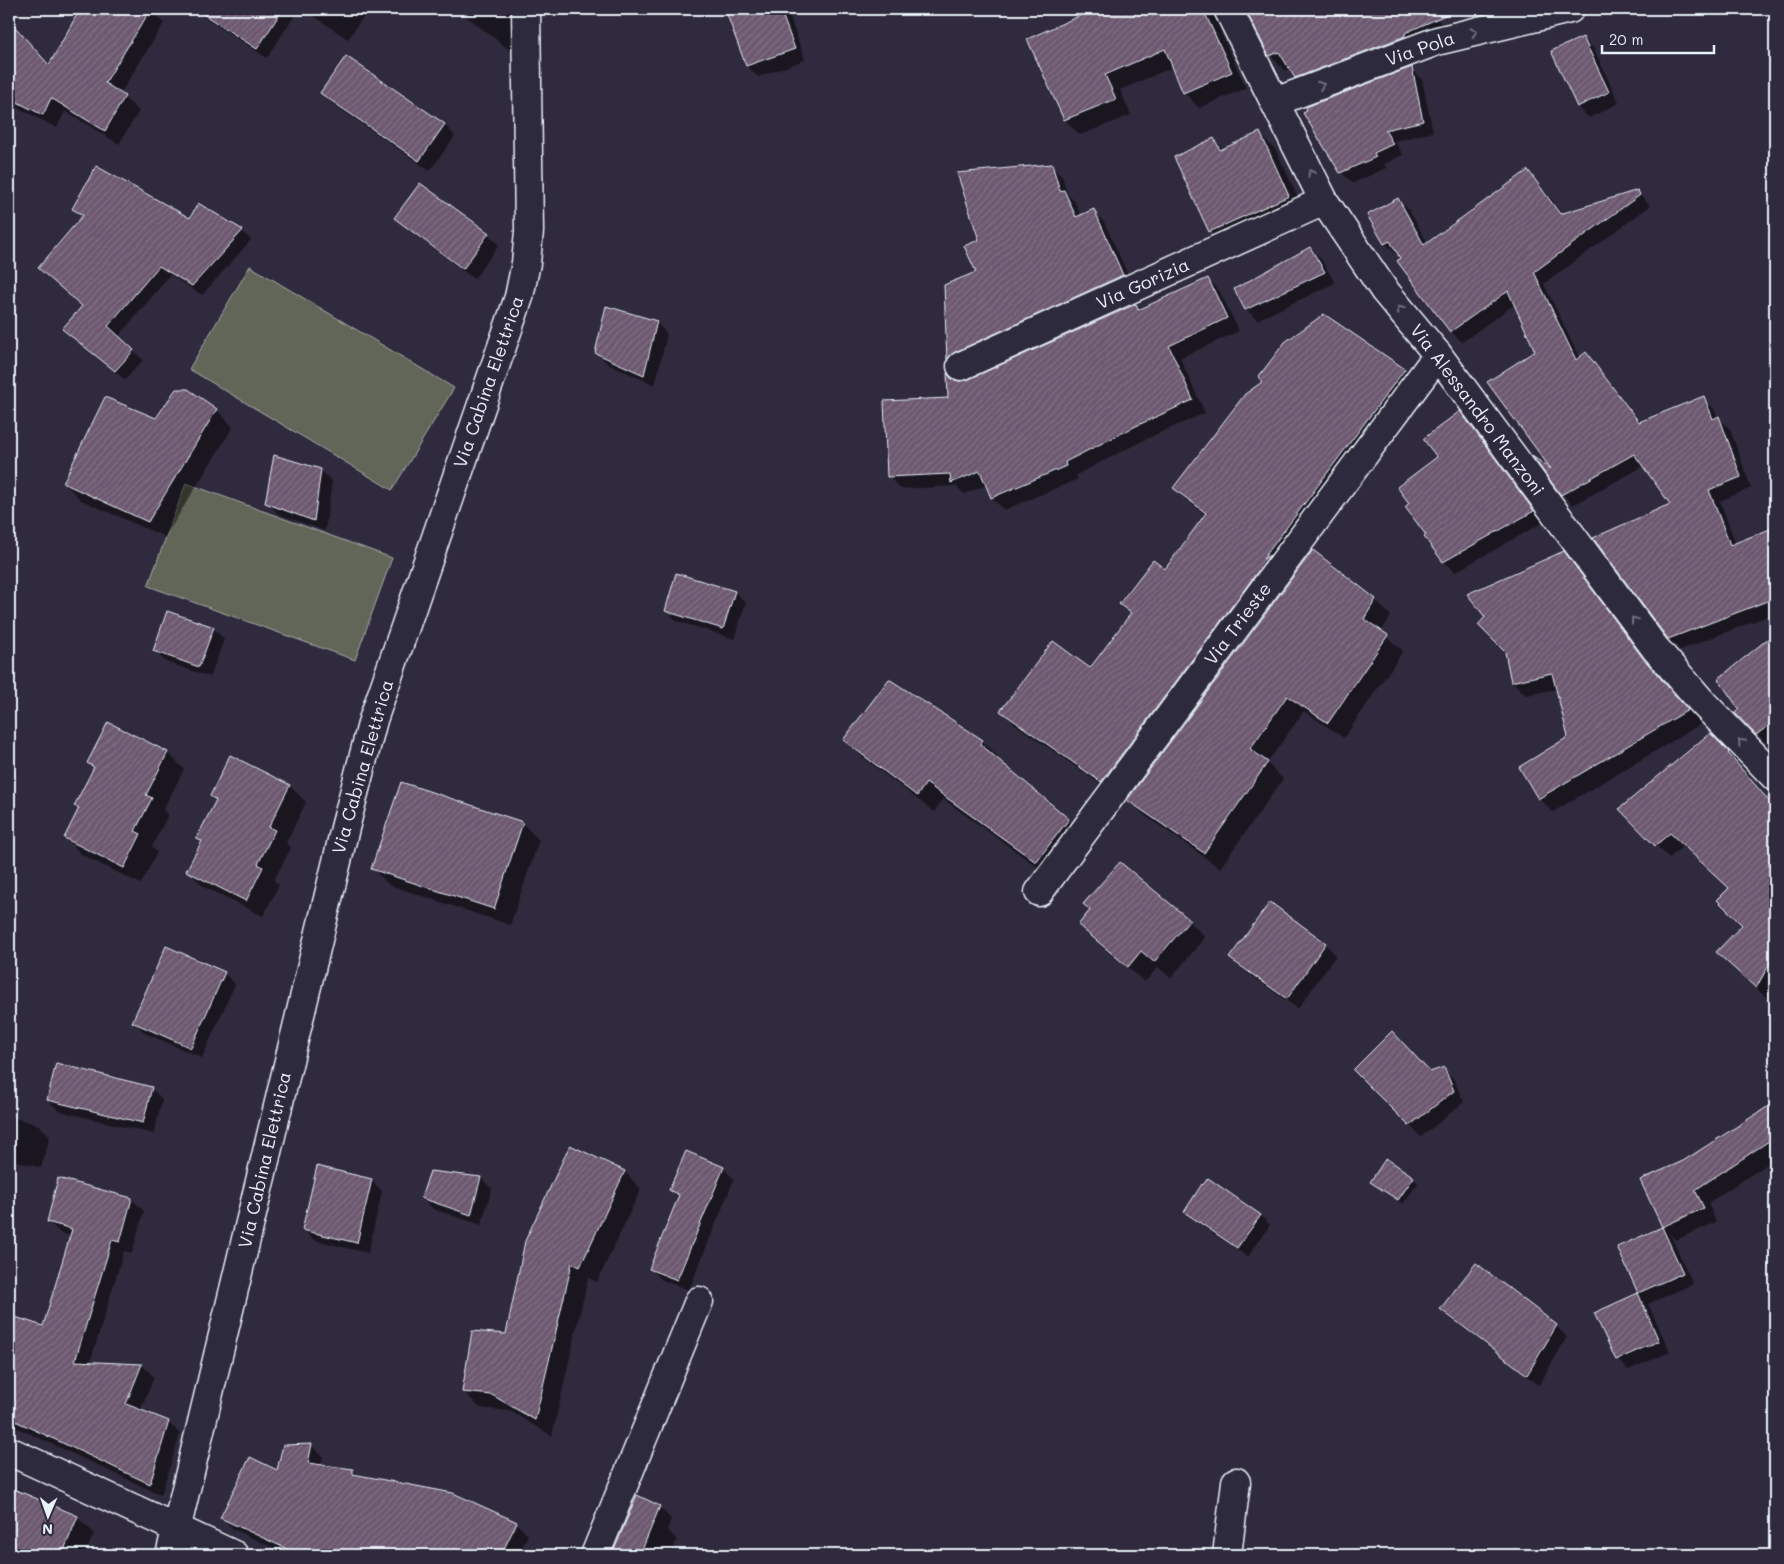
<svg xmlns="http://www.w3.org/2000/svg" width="1784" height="1564" font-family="Mali,sans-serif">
<defs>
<pattern id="building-hatch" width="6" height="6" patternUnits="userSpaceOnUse" patternTransform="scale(1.25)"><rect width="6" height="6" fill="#6c586f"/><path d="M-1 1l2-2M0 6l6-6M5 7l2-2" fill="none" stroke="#817084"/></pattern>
</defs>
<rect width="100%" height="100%" fill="#2f2a3d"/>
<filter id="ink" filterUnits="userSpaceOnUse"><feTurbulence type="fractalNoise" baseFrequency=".02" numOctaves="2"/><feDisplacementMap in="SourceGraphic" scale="10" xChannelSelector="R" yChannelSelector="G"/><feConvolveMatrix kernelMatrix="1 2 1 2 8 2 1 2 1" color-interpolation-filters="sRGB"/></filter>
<g filter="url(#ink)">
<path fill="#626658" stroke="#a5aca8" d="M 250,266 L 454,388 L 392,490 L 189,369 Z
M 186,483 L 392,558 L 355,660 L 148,586 Z"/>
<path fill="#0007" d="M 82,9 L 149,9 L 164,23 L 120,94 L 139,111 L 119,144 L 65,111 L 57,128 L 9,103 L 9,20 L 50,66 Z
M 195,9 L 299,9 L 267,58 L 200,14 Z
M 303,9 L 367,9 L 368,10 L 348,39 Z
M 457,9 L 513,9 L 517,56 Z
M 726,9 L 787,9 L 805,60 L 758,77 L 747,66 Z
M 1098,9 L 1242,9 L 1228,29 L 1221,33 L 1246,88 L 1199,108 L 1184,92 L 1173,67 L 1120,90 L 1131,115 L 1080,135 L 1065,120 L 1029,40 Z
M 1247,9 L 1434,9 L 1446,36 L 1311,93 L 1296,77 L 1290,69 L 1285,71 L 1270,55 Z
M 1583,38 L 1594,49 L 1619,103 L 1589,118 L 1578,107 L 1553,52 Z
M 347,57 L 445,125 L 455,136 L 430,171 L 333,104 L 322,93 Z
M 1411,69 L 1422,80 L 1433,132 L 1395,141 L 1403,155 L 1384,164 L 1386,168 L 1353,183 L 1341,172 Z
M 1259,134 L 1276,150 L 1305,213 L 1226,248 L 1210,232 L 1176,157 L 1214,140 L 1224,150 Z
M 1051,165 L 1062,176 L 1068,195 L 1075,202 L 1081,216 L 1093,211 L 1104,222 L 1133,286 L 958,370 L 948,360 L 945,286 L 978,273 L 981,240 Z
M 420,184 L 488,234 L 499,245 L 474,279 L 407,228 L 396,218 Z
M 1539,185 L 1550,197 L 1563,216 L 1637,192 L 1648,203 L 1650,206 L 1544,284 L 1580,359 L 1586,354 L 1597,365 L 1641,423 L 1704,398 L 1714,409 L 1718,418 L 1730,429 L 1751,488 L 1720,501 L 1736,544 L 1770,531 L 1775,536 L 1775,613 L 1680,650 L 1669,638 L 1672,505 L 1644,466 L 1573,505 L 1562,494 L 1538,461 L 1556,473 L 1537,351 L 1515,304 L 1462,342 L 1451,331 L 1399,261 L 1402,259 L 1399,253 L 1396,254 L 1385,243 L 1398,199 L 1409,210 L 1428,244 Z
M 74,209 L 190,219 L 242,231 L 251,240 L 202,295 L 170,275 L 118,337 L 143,360 L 125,380 L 64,328 L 83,306 L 83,217 Z
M 1310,248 L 1321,259 L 1335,283 L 1257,320 L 1246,309 Z
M 1208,279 L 1220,292 L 1239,331 L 1180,358 L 1205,413 L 1148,438 L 1076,475 L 1078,479 L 1004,510 L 992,498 L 987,485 L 964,494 L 956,486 L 901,489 L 889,477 L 950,399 L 953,380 L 959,383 L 968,381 L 1135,305 L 1140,310 Z
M 656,322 L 667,334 L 655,385 L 608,364 L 596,353 Z
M 1404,370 L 1418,384 L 1116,795 L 1016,725 L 1002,711 L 1090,670 L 1132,615 L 1121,604 L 1165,571 L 1206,515 L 1189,502 L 1175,488 Z
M 187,390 L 217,410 L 233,427 L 165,537 L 81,500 L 64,483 L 156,420 Z
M 1460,412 L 1470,423 L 1544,522 L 1455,572 L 1444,561 L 1428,535 L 1438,458 Z
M 320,470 L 332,481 L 325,531 L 278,514 L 267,502 Z
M 1313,551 L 1375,600 L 1391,616 L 1381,632 L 1403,651 L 1344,738 L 1304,711 L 1267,763 L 1283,779 L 1220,868 L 1144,815 L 1129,800 Z
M 1564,553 L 1578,567 L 1656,673 L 1701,724 L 1553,812 L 1539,798 L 1521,767 L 1570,738 L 1557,689 L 1526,695 L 1512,681 L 1506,652 Z
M 735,592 L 746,603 L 734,639 L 677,621 L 666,610 Z
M 213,628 L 224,639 L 210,677 L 166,662 L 155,651 Z
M 1775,635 L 1775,749 L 1773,750 L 1736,713 L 1741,709 L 1720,679 Z
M 889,681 L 983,741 L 999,758 L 997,760 L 1068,820 L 1085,836 L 1053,878 L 943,799 L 934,812 L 861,756 L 844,740 Z
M 1710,735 L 1741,766 L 1775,808 L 1775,989 L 1769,1000 L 1717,952 L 1744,925 L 1731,888 L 1684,845 L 1669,858 L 1656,845 Z
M 168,753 L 184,769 L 163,810 L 168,815 L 152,847 L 157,852 L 141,884 L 82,855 L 66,838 L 80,810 L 75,805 L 94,768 L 89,763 Z
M 290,786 L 306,802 L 286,843 L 291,848 L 274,880 L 279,885 L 263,916 L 204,887 L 188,871 L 202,843 L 198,838 L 217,801 L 211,796 Z
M 522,823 L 539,840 L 510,925 L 389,885 L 373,869 Z
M 1189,921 L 1205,937 L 1171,978 L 1158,967 L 1145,982 L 1096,941 L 1079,925 Z
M 1325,944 L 1336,955 L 1298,1009 L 1242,969 L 1231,958 Z
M 224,973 L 235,984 L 202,1058 L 145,1033 L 134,1022 Z
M 1443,1069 L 1454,1080 L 1464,1102 L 1421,1137 L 1355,1070 L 1430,1073 Z
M 151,1088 L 162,1099 L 154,1134 L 59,1111 L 48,1100 Z
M 1775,1104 L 1775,1159 L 1708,1203 L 1716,1222 L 1676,1240 L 1670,1234 L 1693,1284 L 1648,1304 L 1670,1352 L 1628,1370 L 1617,1359 L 1596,1313 L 1640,1294 L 1619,1248 L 1664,1228 L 1642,1181 L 1683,1162 Z
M 9,1116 L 39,1125 L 50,1136 L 41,1168 L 9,1159 Z
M 571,1147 L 625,1172 L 641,1189 L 597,1282 L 588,1278 L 552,1436 L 510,1411 L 480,1408 L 464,1392 L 507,1336 Z
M 723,1168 L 734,1179 L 689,1290 L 662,1280 L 651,1269 L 679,1198 L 671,1190 Z
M 481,1178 L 492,1189 L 481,1225 L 433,1209 L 422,1198 Z
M 1413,1178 L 1418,1183 L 1403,1204 L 1372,1182 Z
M 59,1180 L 132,1199 L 144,1211 L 132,1253 L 124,1251 L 90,1363 L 142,1365 L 154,1377 L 140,1411 L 168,1422 L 180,1434 L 161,1495 L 9,1424 L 9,1317 L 43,1328 L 71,1236 L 60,1233 L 48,1221 Z
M 371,1180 L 382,1191 L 368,1253 L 314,1240 L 303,1229 Z
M 1186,1212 L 1260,1215 L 1270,1225 L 1248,1257 L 1196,1222 Z
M 1442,1309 L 1556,1326 L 1567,1337 L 1539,1385 L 1453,1320 Z
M 311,1445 L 323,1457 L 321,1466 L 353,1470 L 360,1477 L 516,1523 L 528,1535 L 518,1555 L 289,1555 L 233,1529 L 221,1517 Z
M 9,1485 L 20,1489 L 26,1496 L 77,1517 L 94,1533 L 85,1555 L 9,1555 Z
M 637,1497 L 659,1507 L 671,1519 L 667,1530 L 677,1540 L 670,1555 L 613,1555 Z"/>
<path fill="url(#building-hatch)" stroke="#e8f1f8" d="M 80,9 L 151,9 L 105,83 L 125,96 L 105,131 L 51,98 L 43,115 L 9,98 L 9,20 L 49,65 Z
M 195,9 L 283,9 L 257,49 Z
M 725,9 L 780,9 L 795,49 L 746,66 Z
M 1095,9 L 1203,9 L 1232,72 L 1183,93 L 1165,49 L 1105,75 L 1116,99 L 1064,120 L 1027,39 Z
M 1245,9 L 1459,9 L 1405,33 L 1405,36 L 1295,78 L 1279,52 L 1269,56 Z
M 1583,37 L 1609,92 L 1577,107 L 1551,51 Z
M 346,56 L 445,124 L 419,161 L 320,93 Z
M 1412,67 L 1423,121 L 1385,130 L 1393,144 L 1374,153 L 1376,157 L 1340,173 L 1303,113 L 1307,111 L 1306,107 Z
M 1260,132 L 1289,196 L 1209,232 L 1174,157 L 1214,138 L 1220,150 Z
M 1052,164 L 1060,191 L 1064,190 L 1076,217 L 1094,209 L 1123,275 L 955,352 L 949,357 L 947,361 L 944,285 L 976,272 L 964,246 L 979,240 L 957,173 Z
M 96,166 L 190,218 L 198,203 L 243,230 L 192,286 L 159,266 L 108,326 L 134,350 L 115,371 L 62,329 L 82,306 L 38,268 L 83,215 L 72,209 Z
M 1528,170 L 1560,214 L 1638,190 L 1640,195 L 1534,272 L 1576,360 L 1586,352 L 1639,422 L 1704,396 L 1713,419 L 1719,416 L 1741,477 L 1709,490 L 1730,545 L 1770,529 L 1775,551 L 1775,598 L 1668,639 L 1593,538 L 1670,504 L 1634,454 L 1561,495 L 1532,456 L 1551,469 L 1487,382 L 1535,351 L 1508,291 L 1450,332 L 1397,261 L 1400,258 L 1390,241 L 1384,244 L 1367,215 L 1398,198 L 1424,245 Z
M 420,183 L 489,233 L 463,269 L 394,218 Z
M 1310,247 L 1325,272 L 1245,310 L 1234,289 Z
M 1208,278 L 1227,318 L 1169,346 L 1193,400 L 1136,426 L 1065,462 L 1066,466 L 991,498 L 980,471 L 951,483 L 950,474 L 887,477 L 884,401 L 948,398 L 947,373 L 952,379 L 959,381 L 967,380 L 1136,304 L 1138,310 Z
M 606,306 L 657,321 L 644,375 L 595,353 Z
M 1324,314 L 1405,369 L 1263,559 L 1270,555 L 1101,782 L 1000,711 L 1053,641 L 1090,668 L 1131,613 L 1119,604 L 1153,560 L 1165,569 L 1206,513 L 1173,488 L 1245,394 L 1262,382 L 1259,376 L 1285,342 Z
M 176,389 L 188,389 L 217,409 L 148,522 L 63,483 L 105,397 L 156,418 Z
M 1460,411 L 1534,511 L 1443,562 L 1424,537 L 1426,535 L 1405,507 L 1409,503 L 1397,487 L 1437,457 L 1423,439 Z
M 274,455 L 321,469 L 314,521 L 265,503 Z
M 1313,550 L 1376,599 L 1364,619 L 1388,635 L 1328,723 L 1287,696 L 1250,749 L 1268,762 L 1204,853 L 1127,800 Z
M 1564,551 L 1642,657 L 1688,710 L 1538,799 L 1519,767 L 1568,737 L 1552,673 L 1511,682 L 1505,652 L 1478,625 L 1485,617 L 1467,594 Z
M 676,573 L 735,591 L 723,629 L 665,611 Z
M 167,611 L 214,627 L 199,667 L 153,651 Z
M 1775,633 L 1775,721 L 1756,735 L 1735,713 L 1739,709 L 1718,679 Z
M 889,679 L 983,740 L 980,744 L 1069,819 L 1036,862 L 926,783 L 917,796 L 843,740 Z
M 108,722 L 168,752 L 146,795 L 152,798 L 135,831 L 141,834 L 124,868 L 64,838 L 79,808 L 74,806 L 94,767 L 87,763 Z
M 1710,733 L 1729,752 L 1728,753 L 1775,808 L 1775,958 L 1774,956 L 1756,988 L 1716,952 L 1742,925 L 1717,900 L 1729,888 L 1670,833 L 1655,846 L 1619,809 Z
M 230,755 L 290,785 L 269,827 L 275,830 L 258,864 L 263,867 L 246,901 L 186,871 L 202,841 L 196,839 L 216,800 L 210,796 Z
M 401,782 L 523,822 L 494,909 L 371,869 Z
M 1120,862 L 1190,920 L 1154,962 L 1141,951 L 1128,967 L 1078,925 L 1090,910 L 1083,904 Z
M 1270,902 L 1326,943 L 1287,999 L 1229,958 Z
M 166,946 L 225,972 L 191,1048 L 132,1022 Z
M 1392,1031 L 1430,1072 L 1444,1067 L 1454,1091 L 1409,1126 L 1353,1070 Z
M 56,1063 L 152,1087 L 143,1123 L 47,1100 Z
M 1775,1102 L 1775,1137 L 1695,1190 L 1704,1208 L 1662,1227 L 1640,1180 L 1683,1161 Z
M 570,1145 L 625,1171 L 580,1267 L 572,1263 L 535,1420 L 492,1395 L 462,1392 L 472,1331 L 506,1334 L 525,1241 Z
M 686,1151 L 724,1167 L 677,1280 L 649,1269 L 679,1195 L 669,1190 Z
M 1386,1158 L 1414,1177 L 1398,1200 L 1370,1182 Z
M 317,1166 L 372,1179 L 357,1243 L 302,1230 Z
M 430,1171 L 481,1177 L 471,1215 L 421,1198 Z
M 58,1178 L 132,1198 L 120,1242 L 112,1240 L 75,1361 L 142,1364 L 126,1404 L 169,1421 L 150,1484 L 9,1418 L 9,1315 L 43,1326 L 72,1229 L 47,1222 Z
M 1208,1178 L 1261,1215 L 1237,1248 L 1184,1212 L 1202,1184 L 1203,1185 Z
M 1662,1227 L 1683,1273 L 1638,1293 L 1617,1247 Z
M 1476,1263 L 1557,1325 L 1527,1375 L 1440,1309 Z
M 1638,1293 L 1659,1341 L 1616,1360 L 1594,1313 Z
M 312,1444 L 308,1463 L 353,1469 L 353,1474 L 453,1493 L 517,1522 L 501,1555 L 300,1555 L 220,1518 L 250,1457 L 277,1470 L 283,1445 Z
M 9,1487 L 78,1516 L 62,1555 L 23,1555 L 9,1550 Z
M 637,1495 L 660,1506 L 640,1555 L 612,1555 Z"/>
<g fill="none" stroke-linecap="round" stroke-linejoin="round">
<g stroke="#e8f1f8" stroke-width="31">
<path id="pedestrian" d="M 595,1555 L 699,1301
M 1227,1555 L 1236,1482"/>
</g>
<g stroke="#e8f1f8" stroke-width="31">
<path id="minor" d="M 1275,102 L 1437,41 L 1570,9
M 961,366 L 1324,201
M 1039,892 L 1438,355"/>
</g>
<g stroke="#e8f1f8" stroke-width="31">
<path id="tertiary" d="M 1228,9 L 1324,201 L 1384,290 L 1438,355 L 1655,648 L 1703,703 L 1775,777
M 9,1451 L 234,1555
M 170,1555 L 345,828 L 373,720 L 519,297 L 526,263 L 529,231 L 526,9"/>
</g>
<use href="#pedestrian" stroke="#2f2a3d" stroke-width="28"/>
<use href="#minor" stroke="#2f2a3d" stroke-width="28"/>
<use href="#tertiary" stroke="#2f2a3d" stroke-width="28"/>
</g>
<defs><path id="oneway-chevron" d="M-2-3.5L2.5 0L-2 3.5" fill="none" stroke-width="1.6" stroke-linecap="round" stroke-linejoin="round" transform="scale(1.25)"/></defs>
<g stroke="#70707e">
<use href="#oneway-chevron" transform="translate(1474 32) rotate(-14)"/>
<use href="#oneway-chevron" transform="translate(1321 85) rotate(-21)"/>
<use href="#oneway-chevron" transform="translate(1311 173) rotate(-116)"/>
<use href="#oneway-chevron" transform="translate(1400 309) rotate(-129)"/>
<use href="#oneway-chevron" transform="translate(1634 620) rotate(-127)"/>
<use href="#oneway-chevron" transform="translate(1741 742) rotate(-134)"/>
</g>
</g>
<g text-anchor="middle" stroke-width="5" stroke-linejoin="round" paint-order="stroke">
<g font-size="18" fill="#e8f1f8" stroke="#2f2a3d">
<text transform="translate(1420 49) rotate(-19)" y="6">Via Pola</text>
<text transform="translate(1143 284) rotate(-24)" y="6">Via Gorizia</text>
<text transform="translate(489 382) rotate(-71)" y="6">Via Cabina Elettrica</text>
<text transform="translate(1477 410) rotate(53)" y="6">Via Alessandro Manzoni</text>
<text transform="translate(1238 624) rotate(-53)" y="6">Via Trieste</text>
<text transform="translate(363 767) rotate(-74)" y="6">Via Cabina Elettrica</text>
<text transform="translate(265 1160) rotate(-77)" y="6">Via Cabina Elettrica</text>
</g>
</g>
<rect width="1784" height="1564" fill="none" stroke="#2f2a3d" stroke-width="30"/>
<rect x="15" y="15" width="1754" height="1534" fill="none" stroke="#e8f1f8" stroke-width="2" filter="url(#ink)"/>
<g transform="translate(48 1516) rotate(182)" stroke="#2f2a3d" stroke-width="4" paint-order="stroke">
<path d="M0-4L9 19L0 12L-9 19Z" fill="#e8f1f8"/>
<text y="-8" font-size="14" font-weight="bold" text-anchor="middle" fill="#e8f1f8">N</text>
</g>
<path d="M1602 45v8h112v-8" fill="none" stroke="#e8f1f8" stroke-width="2.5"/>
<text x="1609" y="45" font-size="15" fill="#e8f1f8" stroke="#2f2a3d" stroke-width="4" paint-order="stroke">20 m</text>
</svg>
